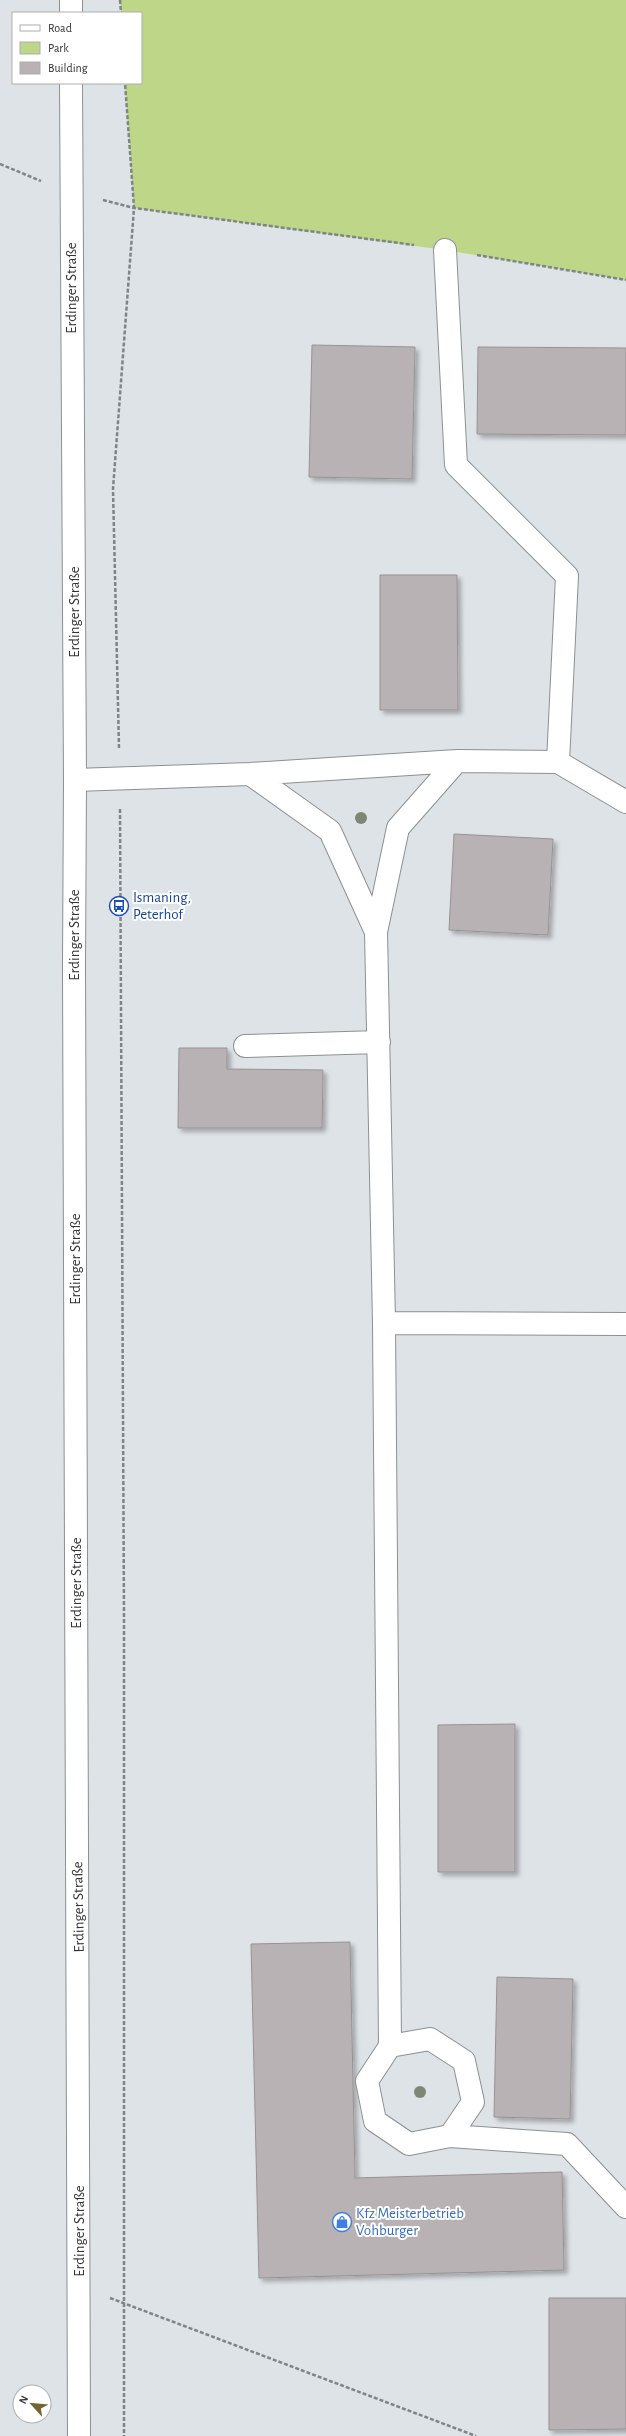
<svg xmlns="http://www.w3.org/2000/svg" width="626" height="2436" font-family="'Alegreya Sans',sans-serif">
<defs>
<filter id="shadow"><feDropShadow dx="3.5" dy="3.5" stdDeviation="2" flood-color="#0004"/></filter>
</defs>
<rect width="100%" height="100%" fill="#dee3e7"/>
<path fill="#bdd688" d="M 120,0 L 626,0 L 626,280 L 445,250 L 134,208 L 125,83 L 141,83 L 141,13 L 121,13 Z"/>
<path fill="#b9b2b4" stroke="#989294" filter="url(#shadow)" d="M 312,345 L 415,347 L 412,479 L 309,477 Z
M 478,347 L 626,348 L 626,435 L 477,434 Z
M 380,575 L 457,575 L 458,710 L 380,710 Z
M 454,834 L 553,839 L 548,935 L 449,930 Z
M 179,1048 L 227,1048 L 227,1069 L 323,1070 L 322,1128 L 178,1128 Z
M 515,1724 L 515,1872 L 438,1872 L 438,1725 Z
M 350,1942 L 355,2178 L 562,2172 L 564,2270 L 259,2278 L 251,1944 Z
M 497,1977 L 573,1979 L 570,2119 L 494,2117 Z
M 549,2298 L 626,2298 L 626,2429 L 549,2430 Z"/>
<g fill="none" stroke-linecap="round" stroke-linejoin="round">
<g stroke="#8c9094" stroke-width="24">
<path id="minor" d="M 558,762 L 626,802
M 250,774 L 330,831 L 376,932 L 384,1323 L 626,1324
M 75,780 L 250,774 L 457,761 L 558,762 L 567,576 L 456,465 L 445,250
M 376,932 L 398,828 L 457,761
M 245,1046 L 379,1042
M 384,1323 L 390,2046
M 430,2039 L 464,2061 L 473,2102 L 450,2136 L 409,2144 L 375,2121 L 367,2081 L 390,2046 Z
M 450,2136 L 567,2144 L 626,2207"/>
</g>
<g stroke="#8c9094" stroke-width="24">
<path id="major" d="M 71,13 L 71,0
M 71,83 L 75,780 L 74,966 L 79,2436"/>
</g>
<path stroke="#808486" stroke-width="2.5" stroke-dasharray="4 2" stroke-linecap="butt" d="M 120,0 L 121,13
M 0,164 L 41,181
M 103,200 L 134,208 L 414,245
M 477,255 L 626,280
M 119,748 L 113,489 L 134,208 L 125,83
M 120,809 L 124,1613 L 124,2436
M 110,2298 L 476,2436"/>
<use href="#minor" stroke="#fff" stroke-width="22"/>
<use href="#major" stroke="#fff" stroke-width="22"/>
</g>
<g fill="#7e8675">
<circle cx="361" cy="818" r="6"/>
<circle cx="420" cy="2092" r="6"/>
</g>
<defs>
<g id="bus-ring" transform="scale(1)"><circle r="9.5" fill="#fff" stroke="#1a4fb4" stroke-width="1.5"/><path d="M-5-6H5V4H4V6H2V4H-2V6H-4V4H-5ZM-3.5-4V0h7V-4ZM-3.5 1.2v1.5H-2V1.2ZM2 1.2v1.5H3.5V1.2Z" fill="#1a4fb4"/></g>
<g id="shop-ring" transform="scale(1)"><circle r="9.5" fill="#fff" stroke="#3f7fe0" stroke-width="1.5"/><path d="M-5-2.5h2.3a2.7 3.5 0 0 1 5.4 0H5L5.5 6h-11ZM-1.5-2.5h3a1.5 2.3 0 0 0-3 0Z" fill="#3f7fe0"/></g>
</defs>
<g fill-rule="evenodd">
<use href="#bus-ring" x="119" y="906"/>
<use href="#shop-ring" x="342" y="2222"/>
</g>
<g text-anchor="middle" stroke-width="4" stroke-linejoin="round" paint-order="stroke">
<g font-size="15" fill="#313334" stroke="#fff">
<text transform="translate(71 288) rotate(-90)" y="5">Erdinger Straße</text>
<text transform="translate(74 612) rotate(-90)" y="5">Erdinger Straße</text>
<text transform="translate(74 935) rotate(-90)" y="5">Erdinger Straße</text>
<text transform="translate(75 1259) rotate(-90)" y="5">Erdinger Straße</text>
<text transform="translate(76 1583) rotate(-90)" y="5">Erdinger Straße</text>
<text transform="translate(78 1907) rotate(-91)" y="5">Erdinger Straße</text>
<text transform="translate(79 2231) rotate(-90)" y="5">Erdinger Straße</text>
</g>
<g font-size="15" fill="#164399" stroke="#fff" text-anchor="start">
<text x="133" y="902">Ismaning,<tspan x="133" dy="17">Peterhof</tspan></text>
</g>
<g font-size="15" fill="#366cbe" stroke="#fff" text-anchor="start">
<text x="356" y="2218">Kfz Meisterbetrieb<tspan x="356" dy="17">Vohburger</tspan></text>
</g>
</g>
<rect x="12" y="12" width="130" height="72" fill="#ffffff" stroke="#adadae"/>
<rect x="20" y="25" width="20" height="6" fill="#ffffff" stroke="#adadae"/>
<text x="48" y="32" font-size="12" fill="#313334">Road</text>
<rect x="20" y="42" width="20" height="12" fill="#bdd688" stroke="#adadae"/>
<text x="48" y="52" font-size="12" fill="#313334">Park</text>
<rect x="20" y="62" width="20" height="12" fill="#b9b2b4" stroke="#adadae"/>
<text x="48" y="72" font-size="12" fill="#313334">Building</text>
<g transform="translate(32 2404) rotate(297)"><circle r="19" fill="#ffffff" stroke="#adadae"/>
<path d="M0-3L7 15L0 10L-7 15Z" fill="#736431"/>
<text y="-6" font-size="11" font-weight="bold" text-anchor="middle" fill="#313334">N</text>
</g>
</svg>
